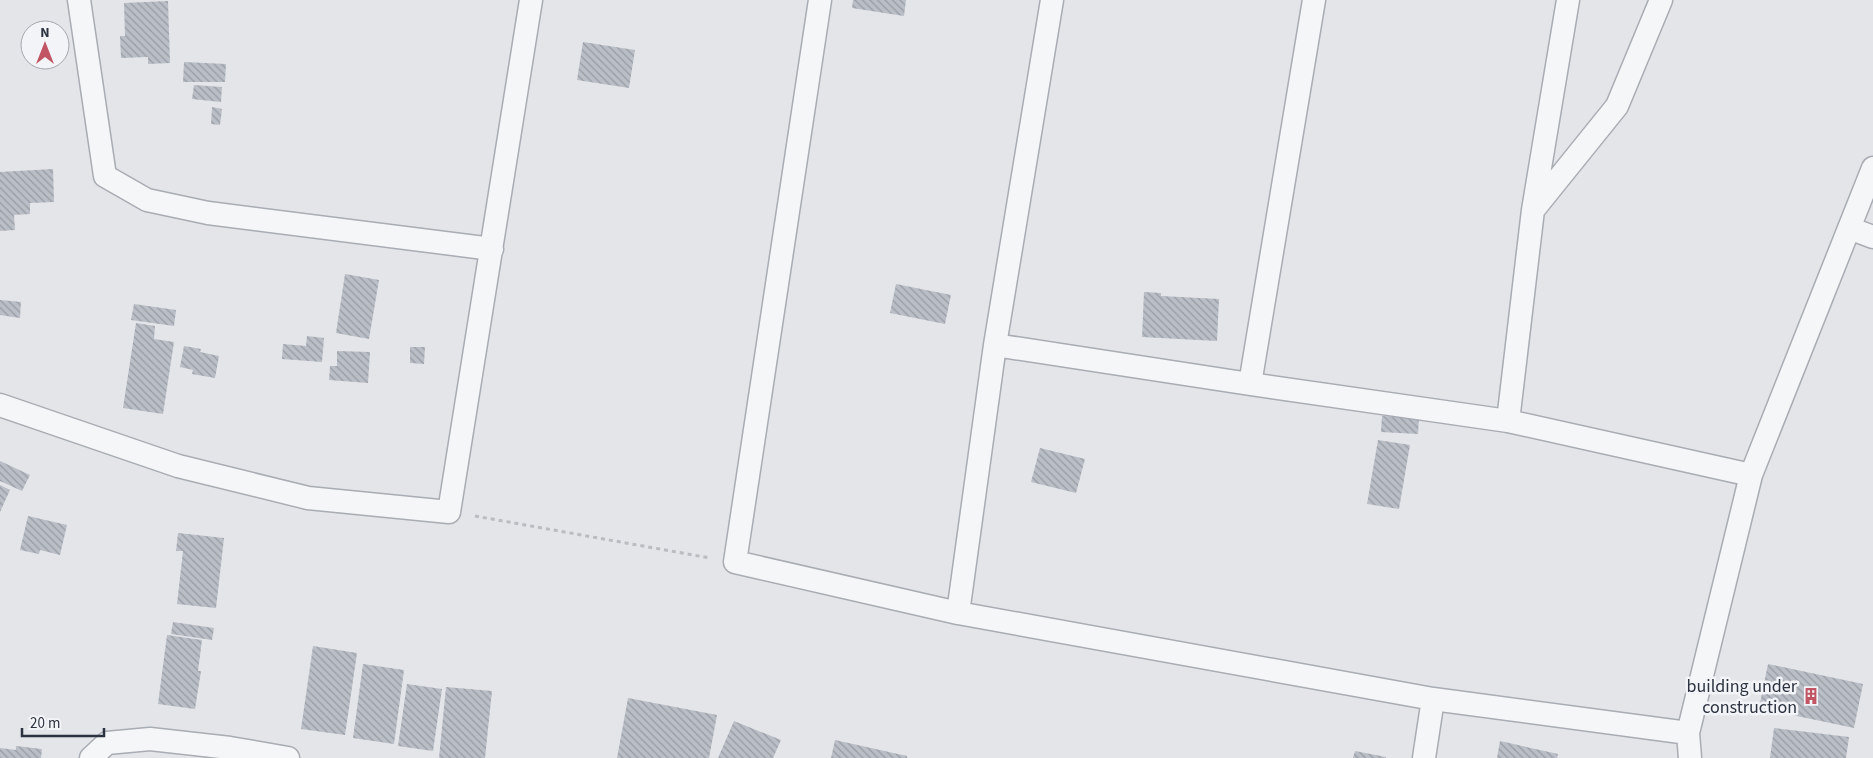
<svg xmlns="http://www.w3.org/2000/svg" width="1873" height="758" font-family="'Source Sans 3',sans-serif">
<defs>
<pattern id="building-back-hatch" width="6" height="6" patternUnits="userSpaceOnUse" patternTransform="scale(1.25)"><rect width="6" height="6" fill="#babec6"/><path d="M-1 5l2 2M0 0l6 6M5-1l2 2" fill="none" stroke="#979ba2"/></pattern>
</defs>
<rect width="100%" height="100%" fill="#e3e5e9"/>
<path fill="url(#building-back-hatch)" d="M 853,0 L 906,0 L 904,16 L 852,8 Z
M 168,1 L 170,63 L 148,64 L 148,57 L 121,58 L 120,36 L 125,36 L 124,3 Z
M 583,42 L 635,50 L 629,88 L 577,80 Z
M 184,62 L 226,64 L 225,82 L 183,82 Z
M 194,85 L 222,87 L 221,102 L 192,99 Z
M 212,107 L 222,109 L 220,125 L 211,124 Z
M 53,169 L 54,202 L 30,203 L 30,214 L 14,215 L 15,230 L 0,231 L 0,172 Z
M 345,274 L 379,280 L 369,339 L 336,333 Z
M 896,284 L 951,295 L 945,324 L 890,313 Z
M 1144,292 L 1161,293 L 1161,296 L 1219,299 L 1217,341 L 1142,337 Z
M 0,300 L 21,302 L 20,318 L 0,315 Z
M 134,304 L 176,310 L 174,326 L 131,320 Z
M 136,323 L 155,326 L 154,339 L 174,342 L 163,414 L 123,408 Z
M 307,336 L 324,338 L 322,362 L 282,359 L 283,344 L 306,346 Z
M 184,346 L 201,349 L 200,352 L 219,356 L 215,378 L 192,374 L 193,370 L 180,367 Z
M 410,347 L 425,347 L 424,364 L 410,363 Z
M 337,351 L 370,352 L 368,383 L 329,380 L 330,366 L 337,366 Z
M 1382,416 L 1419,418 L 1418,434 L 1381,432 Z
M 1378,440 L 1410,445 L 1399,509 L 1367,504 Z
M 1040,448 L 1085,459 L 1076,493 L 1031,482 Z
M 0,461 L 30,475 L 22,491 L 0,481 Z
M 0,485 L 10,490 L 0,512 Z
M 28,516 L 67,525 L 60,555 L 40,550 L 39,554 L 20,550 Z
M 178,533 L 224,538 L 216,608 L 177,604 L 183,551 L 176,551 Z
M 173,622 L 214,628 L 212,640 L 171,634 Z
M 167,635 L 202,640 L 198,671 L 201,671 L 195,709 L 158,704 Z
M 313,646 L 357,653 L 345,735 L 301,729 Z
M 363,664 L 404,670 L 394,744 L 353,738 Z
M 1768,664 L 1863,684 L 1854,728 L 1759,708 Z
M 407,684 L 442,689 L 433,751 L 398,746 Z
M 446,687 L 492,691 L 485,758 L 439,758 Z
M 628,698 L 717,715 L 709,758 L 617,758 Z
M 734,721 L 781,740 L 773,758 L 718,758 Z
M 1774,728 L 1849,737 L 1846,758 L 1770,758 Z
M 835,740 L 907,756 L 907,758 L 831,758 Z
M 1500,741 L 1558,754 L 1557,758 L 1497,758 Z
M 16,746 L 42,749 L 41,758 L 0,758 L 0,748 L 16,750 Z
M 1355,751 L 1386,757 L 1386,758 L 1353,758 Z"/>
<g fill="none" stroke-linecap="round" stroke-linejoin="round">
<g stroke="#a8acb3" stroke-width="25">
<path id="street" d="M 79,0 L 105,176 L 147,200 L 208,213 L 492,249
M 820,0 L 735,562 L 958,613 L 1433,699 L 1688,733 L 1751,475 L 1873,168
M 1534,209 L 1617,106 L 1661,0
M 1849,228 L 1873,237
M 995,345 L 1250,384 L 1508,421 L 1751,475
M 1250,384 L 1314,0
M 0,405 L 178,466 L 308,498 L 449,512 L 531,0
M 1508,421 L 1533,210 L 1568,0
M 958,613 L 995,345 L 1052,0
M 1688,733 L 1690,758
M 91,758 L 107,743 L 150,739 L 230,748 L 288,758
M 1424,758 L 1433,699"/>
</g>
<path stroke="#b9bcc1" stroke-width="3" stroke-dasharray="4 4" stroke-linecap="butt" d="M 475,516 L 710,558"/>
<use href="#street" stroke="#f5f6f8" stroke-width="22"/>
</g>
<defs>
<g id="building-bare" transform="scale(1.35)"><path d="M-4-6H4V6H1V3H-1V6H-4ZM-2.5-4.3h1.7v1.8h-1.7ZM.8-4.3h1.7v1.8H.8ZM-2.5-1h1.7V.8h-1.7ZM.8-1h1.7V.8H.8Z" fill="#c15563" stroke="#f2f4f7" stroke-width="2.5" paint-order="stroke"/></g>
</defs>
<g fill-rule="evenodd">
<use href="#building-bare" x="1811" y="696"/>
</g>
<g text-anchor="middle" stroke-width="5" stroke-linejoin="round" paint-order="stroke">
<g font-size="18" fill="#2c3340" stroke="#f2f4f7" text-anchor="end">
<text x="1797" y="692">building under<tspan x="1797" dy="21">construction</tspan></text>
</g>
</g>
<g transform="translate(45 45)"><circle r="24" fill="#f2f4f7" stroke="#a3a7ae"/>
<path d="M0-4L9 19L0 12L-9 19Z" fill="#c15563"/>
<text y="-8" font-size="14" font-weight="bold" text-anchor="middle" fill="#2c3340">N</text>
</g>
<path d="M22 728v8h82v-8" fill="none" stroke="#2c3340" stroke-width="2.5"/>
<text x="30" y="728" font-size="15" fill="#2c3340" stroke="#f2f4f7" stroke-width="4" paint-order="stroke">20 m</text>
</svg>
